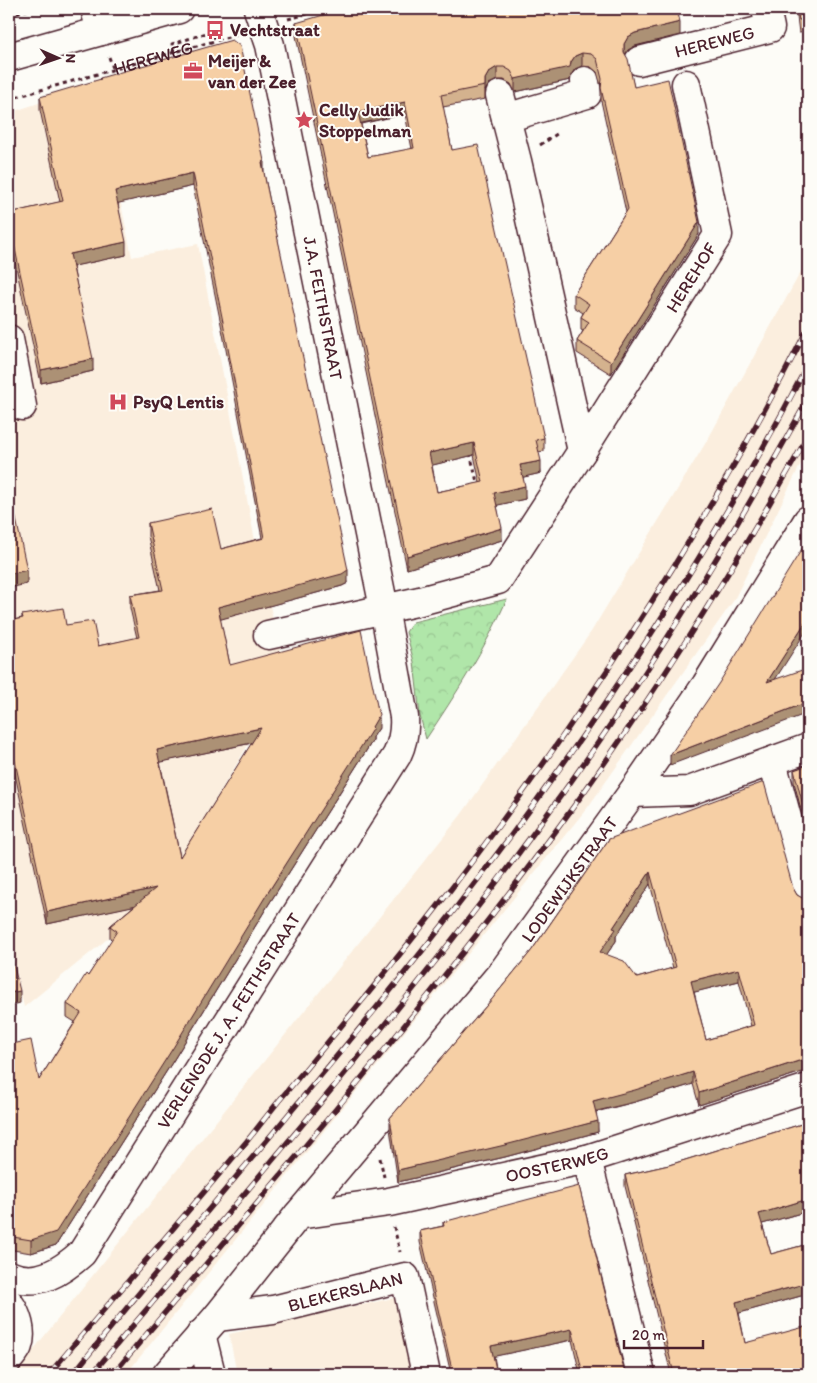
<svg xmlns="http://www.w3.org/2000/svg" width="817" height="1383" font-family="Itim,sans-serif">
<defs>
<pattern id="forest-crowns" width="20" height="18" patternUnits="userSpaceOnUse" patternTransform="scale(1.25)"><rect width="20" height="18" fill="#b0e6a9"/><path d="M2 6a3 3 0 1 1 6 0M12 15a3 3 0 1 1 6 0" fill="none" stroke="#99c592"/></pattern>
</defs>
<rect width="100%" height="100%" fill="#fdfcf7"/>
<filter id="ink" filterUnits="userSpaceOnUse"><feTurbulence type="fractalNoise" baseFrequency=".02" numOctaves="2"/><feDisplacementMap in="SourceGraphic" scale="10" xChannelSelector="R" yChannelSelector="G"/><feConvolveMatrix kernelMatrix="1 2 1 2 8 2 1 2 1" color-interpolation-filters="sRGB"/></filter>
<g filter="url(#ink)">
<path fill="#fbeede" d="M 96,84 L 132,257 L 198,244 L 256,546 L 296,717 L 257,730 L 155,900 L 24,1007 L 9,937 L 9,113 Z
M 808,259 L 808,449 L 734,600 L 588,807 L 126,1374 L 14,1374 L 461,815 L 591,632 L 708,439 Z
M 398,1297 L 414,1374 L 237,1374 L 229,1334 Z"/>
<path fill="url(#forest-crowns)" stroke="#7d826a" d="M 507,599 C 485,649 456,694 426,739 L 420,716 L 414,662 L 406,632 L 413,622 Z"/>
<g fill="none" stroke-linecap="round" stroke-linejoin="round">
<g stroke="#4a1f2b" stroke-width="31">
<g id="minor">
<path d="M 95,9 L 101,31"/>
<path id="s2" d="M 639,61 L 770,28 L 766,9"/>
<path d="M 506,118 L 587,94 L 585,81"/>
<path d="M 9,339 L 22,406"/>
<path id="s3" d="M 582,451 L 718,235 L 686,84"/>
<path d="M 268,635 L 420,601 L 498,580 L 582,451 L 517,161 L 500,95"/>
<path d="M 772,762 L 808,896"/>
<path d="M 632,793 L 689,791 L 808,748"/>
<path d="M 587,1159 L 641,1374"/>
<path id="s4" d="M 298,1215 L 389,1202 L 587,1159 L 808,1088"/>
<path id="s5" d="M 9,1275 C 37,1288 62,1271 82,1253 L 397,755 C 403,742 405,731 404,717 L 384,608 L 270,45 L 258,9"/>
<path d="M 9,1303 C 17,1314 23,1332 18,1346 C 17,1350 12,1355 9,1359"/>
<path id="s6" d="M 217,1317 L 273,1310 L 405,1277 L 426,1374"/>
<path d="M 201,1334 L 211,1374"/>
<path id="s7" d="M 167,1374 L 217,1317 L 298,1215 L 504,970 L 632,793 L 706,685 L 808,520"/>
</g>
</g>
<g stroke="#4a1f2b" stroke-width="31">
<path id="major" d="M 9,57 L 179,9"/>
</g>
<g stroke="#4a1f2b" stroke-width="3" stroke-dasharray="4 4" stroke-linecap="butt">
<path d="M 9,15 L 30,9"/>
<path d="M 288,19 L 327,9"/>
<path d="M 174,53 L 172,44 L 213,31 L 215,41"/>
<path d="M 109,57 L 114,71"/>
<path id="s1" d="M 9,99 L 239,34"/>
<path d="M 540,145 L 560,132"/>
<path d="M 470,453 L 478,486"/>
<path d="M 380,1158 L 384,1177"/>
<path d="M 394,1227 L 400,1252"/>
</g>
<use href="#minor" stroke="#fdfcf7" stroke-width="28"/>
<use href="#major" stroke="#fdfcf7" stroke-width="28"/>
<g stroke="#4a1f2b" stroke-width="5.5">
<path id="rail" d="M 49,1374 C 115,1296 182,1219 247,1141 C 261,1124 274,1106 288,1090 C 342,1025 397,960 448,893 C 584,716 706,527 808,328
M 73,1374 C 195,1222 325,1076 445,922 C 582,747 706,562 808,364
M 92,1374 C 242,1196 396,1019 535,831 C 637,694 726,548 808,399
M 113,1374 C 263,1196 416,1019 555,832 C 648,706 732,572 808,436"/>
</g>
<use href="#rail" stroke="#fdfcf7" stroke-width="4" stroke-dasharray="11" stroke-linecap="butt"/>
</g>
<path fill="#d4b28e" stroke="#4a1f2b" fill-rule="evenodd" d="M 796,9 L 808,9 L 808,32 L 799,33 Z
M 296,23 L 680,35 L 635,46 L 628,50 L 625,54 L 634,87 L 699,234 L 611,374 L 577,353 L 577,341 L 583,331 L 581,330 L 581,317 L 583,313 L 574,307 L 574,294 L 626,212 L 601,101 L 601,86 L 597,72 L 591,67 L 582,66 L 575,69 L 571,75 L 570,80 L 515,92 L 511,84 L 504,80 L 497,80 L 489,84 L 485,91 L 485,99 L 443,107 L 452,150 L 544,438 L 544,451 L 538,452 L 541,473 L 523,477 L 525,499 L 497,505 L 502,540 L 407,569 L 296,36 ZM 405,114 L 412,149 L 368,157 L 361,124 ZM 474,455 L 480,483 L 437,492 L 432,465 Z
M 40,97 L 264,173 L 348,583 L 342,586 L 220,619 L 230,665 L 379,728 L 373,737 L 373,740 L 267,907 L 173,1061 L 56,1245 L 31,1253 L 13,1250 L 9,1232 L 9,1030 L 12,1044 L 39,1080 L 75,1022 L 67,1017 L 67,1004 L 88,976 L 112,940 L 110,938 L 110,926 L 135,905 L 47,924 L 9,746 L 9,621 L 22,618 L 22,615 L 66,625 L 98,646 L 137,638 L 130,608 L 130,595 L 160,590 L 148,536 L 148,523 L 221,549 L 262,538 L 223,334 L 193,186 L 118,203 L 126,255 L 73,266 L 93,371 L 41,383 L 9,234 L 9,213 L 60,202 L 40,110 ZM 252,743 L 180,857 L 160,762 Z
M 808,765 L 808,837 L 794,782 L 794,770 Z
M 609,839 L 793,888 L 797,895 L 804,899 L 808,899 L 808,1070 L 699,1105 L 693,1084 L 635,1102 L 596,1112 L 598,1132 L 505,1157 L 398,1182 L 390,1129 L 390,1118 L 493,998 L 532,950 ZM 650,884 L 673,968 L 637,978 L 606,955 L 616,941 L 616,936 ZM 739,981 L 751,1026 L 706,1040 L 694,992 Z
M 808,1122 L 808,1211 L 762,1224 L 771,1254 L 808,1244 L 808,1294 L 739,1313 L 745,1343 L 808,1374 L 671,1374 L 625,1186 L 625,1175 L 669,1165 Z
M 443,1222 L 625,1374 L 580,1374 L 572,1340 L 494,1356 L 497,1374 L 451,1374 L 420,1242 L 420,1231 L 443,1226 Z"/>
<path fill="#ac9174" stroke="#4a1f2b" d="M 680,22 L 680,35 L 635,46 L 628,50 L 624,56 L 624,44 L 628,37 L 635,33 Z
M 582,53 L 582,66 L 575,69 L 571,75 L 570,80 L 515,92 L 515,79 L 571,62 L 575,56 Z
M 497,67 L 497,80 L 489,84 L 485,91 L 485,79 L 489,72 Z
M 405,102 L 405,114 L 358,124 L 358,112 Z
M 264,161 L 264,174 L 262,162 Z
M 193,173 L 193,186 L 115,204 L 115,191 Z
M 699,222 L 699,234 L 611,374 L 611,362 Z
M 126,242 L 126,255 L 70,267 L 70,254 Z
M 93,359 L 93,371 L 41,383 L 41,370 Z
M 474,443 L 474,455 L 429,466 L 429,453 Z
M 541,461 L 541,473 L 520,478 L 520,465 Z
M 525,486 L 525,499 L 494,506 L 494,493 Z
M 502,528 L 502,540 L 407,569 L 407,556 Z
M 27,570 L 27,584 L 9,588 L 9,574 Z
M 348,570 L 348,583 L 342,586 L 218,620 L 218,607 Z
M 808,618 L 808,628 L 767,692 L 767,682 Z
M 808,702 L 808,713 L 670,765 L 670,755 Z
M 379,715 L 379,728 L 373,737 L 373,740 L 267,907 L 173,1061 L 56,1245 L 31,1253 L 31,1240 L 267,894 Z
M 261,728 L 261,741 L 157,763 L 157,750 Z
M 650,872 L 650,884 L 616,936 L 616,941 L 600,964 L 600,952 L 613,928 Z
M 156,888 L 156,901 L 47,924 L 47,912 Z
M 739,969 L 739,981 L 691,993 L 691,981 Z
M 20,991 L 20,1003 L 9,1006 L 9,993 Z
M 808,1058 L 808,1070 L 699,1105 L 699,1093 Z
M 693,1072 L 693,1084 L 635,1102 L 593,1112 L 593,1101 Z
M 598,1121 L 598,1132 L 505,1157 L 398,1182 L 398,1170 Z
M 808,1199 L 808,1211 L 759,1225 L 759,1214 Z
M 808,1283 L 808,1294 L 736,1314 L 736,1302 Z
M 572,1329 L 572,1340 L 491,1357 L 491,1346 Z"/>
<path fill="#f6cfa5" stroke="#4a1f2b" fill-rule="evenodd" d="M 344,9 L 677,9 L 680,22 L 635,33 L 628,37 L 624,44 L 624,52 L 628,59 L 634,87 L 668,79 L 699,222 L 611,362 L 577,341 L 589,322 L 581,317 L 589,304 L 574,294 L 628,209 L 601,88 L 602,79 L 597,59 L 591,54 L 582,53 L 575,56 L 571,62 L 570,67 L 515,79 L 511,71 L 504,67 L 497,67 L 489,72 L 485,79 L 485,86 L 441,95 L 452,150 L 478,145 L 544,438 L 536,440 L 541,461 L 520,465 L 525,486 L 494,493 L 502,528 L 407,556 L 296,23 ZM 405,102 L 414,148 L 368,157 L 358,112 ZM 474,443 L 483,482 L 437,492 L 429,453 Z
M 797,9 L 808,9 L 808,19 L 799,20 Z
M 232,40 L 240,46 L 264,161 L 262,162 L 266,183 L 348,570 L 342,574 L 218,607 L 230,665 L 361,630 L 379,715 L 372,727 L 373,728 L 267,894 L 173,1048 L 56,1232 L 31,1240 L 13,1237 L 9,1219 L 9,1030 L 12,1044 L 31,1040 L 39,1080 L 81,1013 L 67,1004 L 86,974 L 88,976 L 117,931 L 110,926 L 156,888 L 47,912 L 9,733 L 9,621 L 23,618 L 22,615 L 63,608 L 66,625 L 93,621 L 98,646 L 139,637 L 130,595 L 163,590 L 148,523 L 212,509 L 221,549 L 264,538 L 223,322 L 193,173 L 115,191 L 126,242 L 70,254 L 93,359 L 41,370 L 9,221 L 9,213 L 63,201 L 40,97 L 101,79 L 100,78 ZM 261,728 L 180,857 L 157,750 Z
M 9,486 L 27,570 L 9,574 Z
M 808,539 L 808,618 L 767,682 L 808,668 L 808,702 L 670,755 L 719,683 Z
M 808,765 L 808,825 L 794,770 Z
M 764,782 L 793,888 L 797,895 L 804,899 L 808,899 L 808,1058 L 699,1093 L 693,1072 L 635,1090 L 593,1101 L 598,1121 L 505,1145 L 398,1170 L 390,1118 L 493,998 L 532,950 L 609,839 ZM 650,872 L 676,967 L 637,978 L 624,961 L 600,952 L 616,929 L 613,928 ZM 739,969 L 754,1025 L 706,1040 L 691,981 Z
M 9,946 L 20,991 L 9,993 Z
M 808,1122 L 808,1199 L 759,1214 L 771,1254 L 808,1244 L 808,1283 L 736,1302 L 745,1343 L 808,1326 L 808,1374 L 674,1374 L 625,1175 L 669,1165 Z
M 579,1186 L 625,1374 L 583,1374 L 572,1329 L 491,1346 L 497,1374 L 453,1374 L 420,1231 L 444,1226 L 443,1222 Z"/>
</g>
<defs>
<g id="bus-bare" transform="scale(1.5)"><path d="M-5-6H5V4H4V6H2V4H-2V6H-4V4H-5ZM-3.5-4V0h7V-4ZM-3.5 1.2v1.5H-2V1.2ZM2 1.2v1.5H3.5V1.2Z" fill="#d1495b" stroke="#fdfcf7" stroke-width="2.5" paint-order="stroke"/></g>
<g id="office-bare" transform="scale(1.5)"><path d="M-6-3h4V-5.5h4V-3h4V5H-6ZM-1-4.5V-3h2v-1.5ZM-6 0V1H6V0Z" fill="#d1495b" stroke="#fdfcf7" stroke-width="2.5" paint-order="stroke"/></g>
<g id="sight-bare" transform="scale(1.5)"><path d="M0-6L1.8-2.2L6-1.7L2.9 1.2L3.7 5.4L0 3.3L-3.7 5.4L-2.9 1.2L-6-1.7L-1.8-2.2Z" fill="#d1495b" stroke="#fdfcf7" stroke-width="2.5" paint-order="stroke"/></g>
<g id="hospital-bare" transform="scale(1.5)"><path d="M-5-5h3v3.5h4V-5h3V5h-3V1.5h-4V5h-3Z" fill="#d1495b" stroke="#fdfcf7" stroke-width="2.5" paint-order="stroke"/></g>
</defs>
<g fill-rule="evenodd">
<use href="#bus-bare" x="215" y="30"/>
<use href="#office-bare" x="193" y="71"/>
<use href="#sight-bare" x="304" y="120"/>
<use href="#hospital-bare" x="118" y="402"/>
</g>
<g text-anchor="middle" stroke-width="4" stroke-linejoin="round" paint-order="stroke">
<g font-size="18" font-weight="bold" fill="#4a1f2b" stroke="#fdfcf7" text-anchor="start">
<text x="230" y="36">Vechtstraat</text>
<text x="208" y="67">Meijer &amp;<tspan x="208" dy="21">van der Zee</tspan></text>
<text x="319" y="116">Celly Judik<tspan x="319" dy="21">Stoppelman</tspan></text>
<text x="133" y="408">PsyQ Lentis</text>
</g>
<g font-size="18" fill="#4a1f2b" stroke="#fdfcf7">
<text dy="6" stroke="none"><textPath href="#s2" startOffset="78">HEREWEG</textPath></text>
<text dy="6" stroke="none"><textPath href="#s1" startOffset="150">HEREWEG</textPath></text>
<text dy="6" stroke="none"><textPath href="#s3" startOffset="205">HEREHOF</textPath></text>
<text transform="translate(323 308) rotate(79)" y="6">J.A. FEITHSTRAAT</text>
<text dy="6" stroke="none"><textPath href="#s7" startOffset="638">LODEWIJKSTRAAT</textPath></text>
<text dy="6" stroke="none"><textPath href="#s5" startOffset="356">VERLENGDE J. A. FEITHSTRAAT</textPath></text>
<text dy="6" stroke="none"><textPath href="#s4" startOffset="264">OOSTERWEG</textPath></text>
<text dy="6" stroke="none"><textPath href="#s6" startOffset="131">BLEKERSLAAN</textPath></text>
</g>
</g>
<rect width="817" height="1383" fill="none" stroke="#fdfcf7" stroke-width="30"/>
<rect x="15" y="15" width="787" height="1353" fill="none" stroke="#4a1f2b" stroke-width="2" filter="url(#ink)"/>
<g transform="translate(58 58) rotate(92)" stroke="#fdfcf7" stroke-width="4" paint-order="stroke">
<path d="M0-4L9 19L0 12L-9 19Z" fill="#4a1f2b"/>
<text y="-8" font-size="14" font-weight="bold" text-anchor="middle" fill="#4a1f2b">N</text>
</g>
<path d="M624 1340v8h79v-8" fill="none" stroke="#4a1f2b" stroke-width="2.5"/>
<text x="632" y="1340" font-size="15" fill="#4a1f2b" stroke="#fdfcf7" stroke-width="4" paint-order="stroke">20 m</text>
</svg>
